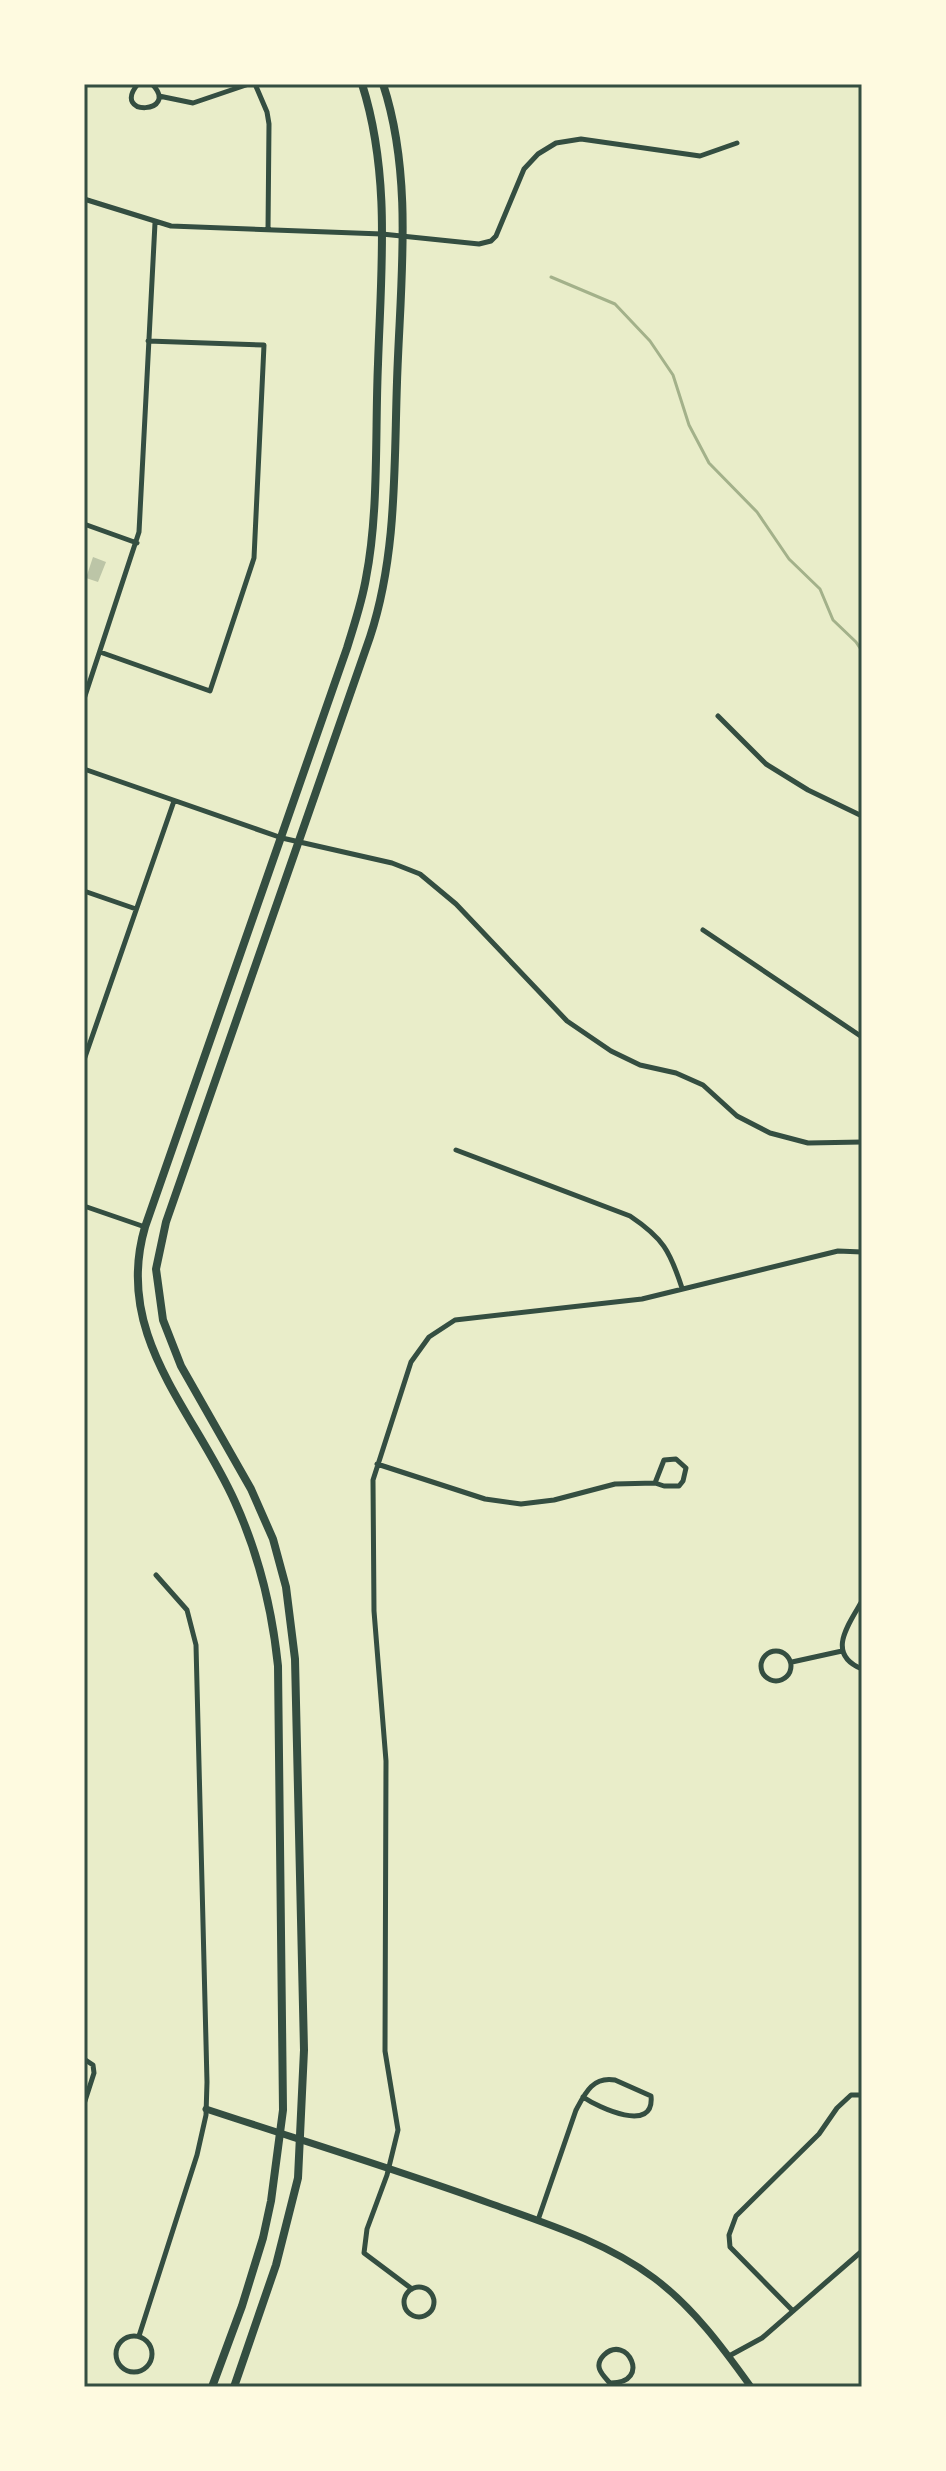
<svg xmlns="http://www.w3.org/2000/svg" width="946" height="2471" font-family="Figtree,sans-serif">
<rect width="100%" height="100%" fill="#e9edc9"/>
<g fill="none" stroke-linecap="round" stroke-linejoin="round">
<path stroke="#a3b18a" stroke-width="3" d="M 551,277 L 615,304 L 650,341 L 673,375 L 689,425 L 709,463 L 757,512 L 789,559 L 820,589 L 833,620 L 856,642 L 862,651"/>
</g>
<path fill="#bcc5a7" d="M 93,557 L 106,562 L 98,582 L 86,578 Z"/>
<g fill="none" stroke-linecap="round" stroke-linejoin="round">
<path stroke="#344e41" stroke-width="5" d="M 138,84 C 110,117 181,114 152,84
M 255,84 L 267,112 L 269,124 L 268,230
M 159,96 L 193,103 L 249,84
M 84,199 L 171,226 L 382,234 L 479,244 L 491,241 L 496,236 L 524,169 L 538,154 L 556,143 L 581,139 L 700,156 L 737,143
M 862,378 L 862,392
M 84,524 L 137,543
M 100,652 L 210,691 L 254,558 L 264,345 L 148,341
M 84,699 L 139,532 L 155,223
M 718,716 L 766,764 L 808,790 L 862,816
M 84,769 L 282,838 L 392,863 L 420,874 L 456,904 L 567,1021 L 611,1051 L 640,1065 L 676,1073 L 703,1085 L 737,1116 L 770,1133 L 808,1143 L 862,1142
M 84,891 L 136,909
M 703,930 L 862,1037
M 84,1060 L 174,801
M 456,1150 L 630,1216 C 663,1238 670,1251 682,1288
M 84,1206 L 145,1227
M 377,1464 L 485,1499 L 521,1504 L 554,1500 L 615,1484 L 655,1483 L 664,1486 L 679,1486 L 683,1481 L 686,1468 L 676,1459 L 664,1460 L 655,1483
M 862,1601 C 849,1624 825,1654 862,1669
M761 1666a15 15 0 1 1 30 0a15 15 0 1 1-30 0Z
M 792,1662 L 842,1651
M 84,2059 L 93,2065 L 94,2073 L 84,2104
M 538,2220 L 576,2110 C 585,2093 593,2076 615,2080 L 651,2096 C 655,2134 599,2108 583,2097
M404 2302a15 15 0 1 1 30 0a15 15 0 1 1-30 0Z
M 412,2289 L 364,2253 L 367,2229 L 387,2175 L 398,2130 L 385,2051 L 386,1761 L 374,1611 L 373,1480 L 411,1362 L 429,1337 L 455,1320 L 642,1299 L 838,1251 L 862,1252
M 793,2311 L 730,2247 L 729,2235 L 736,2216 L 819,2134 L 837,2108 L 851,2095 L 862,2095
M116 2354a18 18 0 1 1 36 0a18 18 0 1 1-36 0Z
M 139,2336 L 197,2155 L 206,2115 L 207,2082 L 196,1645 L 187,1610 L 156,1575
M 729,2356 L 762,2338 L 862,2251
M 611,2383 C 652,2383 627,2333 604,2355 C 591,2368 606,2377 613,2387"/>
<path stroke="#344e41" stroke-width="7" d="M 206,2109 C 300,2140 395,2169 489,2203 C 545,2223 606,2242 654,2278 C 693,2307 723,2348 751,2387"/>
<path stroke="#344e41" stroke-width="8" d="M 212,2387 L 242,2306 L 263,2238 L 271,2201 L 283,2110 L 278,1666 C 272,1608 259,1555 235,1502 C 194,1410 113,1336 145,1227 L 347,648 C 354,625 362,602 366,578 C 379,512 375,431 378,364 C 381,270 391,175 362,84
M 234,2387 L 276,2265 L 298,2178 L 304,2050 L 295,1659 L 286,1587 L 273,1539 L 251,1489 L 181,1366 L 163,1320 L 156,1269 L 166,1222 L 370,637 C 397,555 394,468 397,382 C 400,285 414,178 383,84"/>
</g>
<rect width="946" height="2471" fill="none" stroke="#fefae0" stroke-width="172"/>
<rect x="86" y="86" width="774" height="2299" fill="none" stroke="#344e41" stroke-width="3"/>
</svg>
